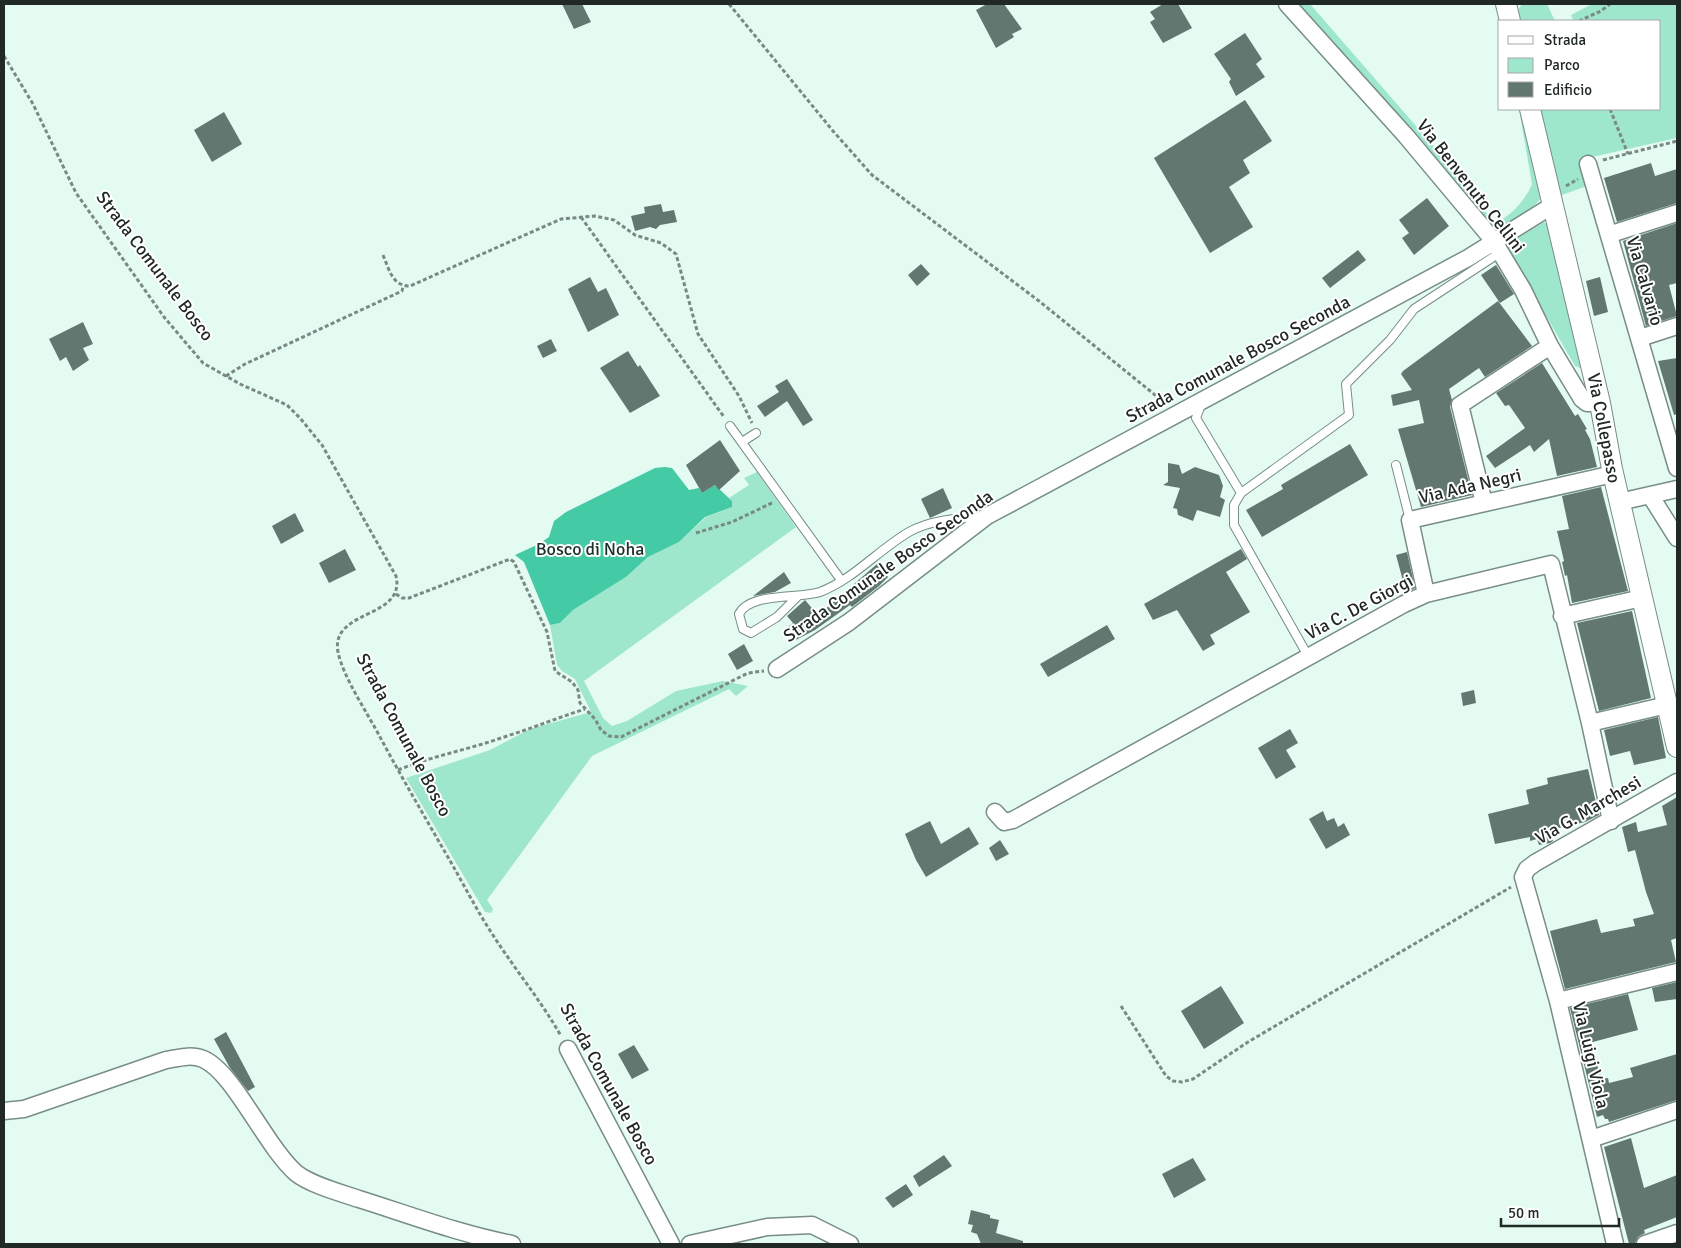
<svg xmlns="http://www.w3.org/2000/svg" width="1681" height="1248" font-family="Signika,sans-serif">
<rect width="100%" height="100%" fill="#e4fbf2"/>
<path fill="#9ee6cc" d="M 1296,4 L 1310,4 L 1436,149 L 1491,219 L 1497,221 C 1510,218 1528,196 1532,184 L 1519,109 L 1524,109 L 1543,194 C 1539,207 1506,226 1493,228 Z
M 1522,4 L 1547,4 L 1555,21 L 1521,21 L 1518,10 Z
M 1592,4 L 1677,4 L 1677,138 L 1583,159 L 1587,186 L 1559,196 L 1539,109 L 1660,109 L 1660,21 L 1573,20 L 1571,15 Z
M 1544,222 L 1550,227 L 1583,366 L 1580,368 L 1575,366 L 1508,250 L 1509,243 Z
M 757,472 L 796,527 L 584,681 L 603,718 L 612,726 L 627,721 L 676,691 L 723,681 L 748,686 L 736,696 L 729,689 L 592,756 L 487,900 L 493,909 L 491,913 L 485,912 L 406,778 L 490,750 L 530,729 L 591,712 L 575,679 L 562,671 L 557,665 L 550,625 L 560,623 L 573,610 L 626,577 L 648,557 L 679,542 L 706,517 L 732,507 L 732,501 L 729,498 L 749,485 L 744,478 Z"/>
<path fill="#44caa4" d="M 665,467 L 672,468 L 689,490 L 699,488 L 702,493 L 715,485 L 732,501 L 732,507 L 705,517 L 679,542 L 648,557 L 626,577 L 573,610 L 560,623 L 550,625 L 524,562 L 515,555 L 539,544 L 549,537 L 554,521 L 566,512 L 655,468 Z"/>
<path fill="#62776f" d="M 562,4 L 582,4 L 591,22 L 574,29 Z
M 987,4 L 1004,4 L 1022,29 L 1012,34 L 1014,37 L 996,48 L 976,10 Z
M 1163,4 L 1178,4 L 1192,28 L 1163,43 L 1150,22 L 1155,19 L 1150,12 Z
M 1245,33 L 1262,59 L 1256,64 L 1265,77 L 1236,96 L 1229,82 L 1231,79 L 1214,54 Z
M 1245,100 L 1272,141 L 1243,160 L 1250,173 L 1229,187 L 1253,227 L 1210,253 L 1154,158 Z
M 224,112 L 242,144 L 212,162 L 194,130 Z
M 1651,163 L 1655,176 L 1677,169 L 1677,203 L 1617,222 L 1604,178 Z
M 1427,198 L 1449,226 L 1414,255 L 1402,238 L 1409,233 L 1399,220 Z
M 661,204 L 663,212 L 674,210 L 677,222 L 660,225 L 656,229 L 650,227 L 635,231 L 631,216 L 645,213 L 644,207 Z
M 1677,223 L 1677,283 L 1669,285 L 1677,316 L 1646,326 L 1623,241 Z
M 1358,250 L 1366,260 L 1330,288 L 1322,278 Z
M 921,264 L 930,274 L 917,286 L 908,275 Z
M 1496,265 L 1514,294 L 1500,303 L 1481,275 Z
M 590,277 L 598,292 L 606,288 L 619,315 L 588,332 L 568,289 Z
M 1600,277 L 1608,312 L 1594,316 L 1586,281 Z
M 1498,301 L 1532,346 L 1485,377 L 1479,368 L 1449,389 L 1452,400 L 1450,407 L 1472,495 L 1421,507 L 1398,429 L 1424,423 L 1419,400 L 1393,406 L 1391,395 L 1412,390 L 1401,374 L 1403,371 Z
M 83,322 L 93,344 L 83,348 L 89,360 L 73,371 L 66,357 L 60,361 L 49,339 Z
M 551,339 L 557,351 L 543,358 L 537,346 Z
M 628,351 L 638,367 L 640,365 L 660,396 L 630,413 L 600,368 Z
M 1677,358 L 1677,414 L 1674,415 L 1658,361 Z
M 1542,363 L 1575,416 L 1578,414 L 1587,429 L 1585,430 L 1590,439 L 1597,467 L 1557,476 L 1549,439 L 1534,452 L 1530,445 L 1495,468 L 1486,456 L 1525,428 L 1509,405 L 1505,406 L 1496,393 Z
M 787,379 L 813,420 L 803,426 L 787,401 L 765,417 L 757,406 L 779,392 L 775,386 Z
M 720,440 L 740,471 L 719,490 L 715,485 L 702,493 L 686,465 Z
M 1350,444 L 1368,475 L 1262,537 L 1246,510 L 1283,489 L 1281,485 Z
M 1168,463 L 1179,465 L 1182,474 L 1195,467 L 1219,475 L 1223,486 L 1220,497 L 1225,500 L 1220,517 L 1197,510 L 1193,521 L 1178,515 L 1177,509 L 1173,508 L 1180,488 L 1163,485 L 1168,482 Z
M 1601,487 L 1628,591 L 1572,603 L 1567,575 L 1565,576 L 1562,562 L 1564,561 L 1557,531 L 1569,529 L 1562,496 Z
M 943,488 L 952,508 L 930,518 L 921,499 Z
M 295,513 L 304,531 L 281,544 L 272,526 Z
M 345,549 L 356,570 L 329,583 L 319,563 Z
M 1241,549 L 1247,559 L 1226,572 L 1250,612 L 1210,635 L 1215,644 L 1203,651 L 1177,610 L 1153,620 L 1144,604 Z
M 1407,552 L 1415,588 L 1406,592 L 1396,555 Z
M 877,564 L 888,577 L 879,586 L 852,607 L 850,605 L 815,630 L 792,642 L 784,630 L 793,623 L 787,616 L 805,600 L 816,613 L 821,608 L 823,611 Z
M 784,572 L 791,583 L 775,592 L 753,596 Z
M 1632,611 L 1651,698 L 1599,711 L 1577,623 Z
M 1107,625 L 1115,639 L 1048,677 L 1040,664 Z
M 744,644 L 753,661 L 737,670 L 728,654 Z
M 1474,690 L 1476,703 L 1463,706 L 1461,693 Z
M 1658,717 L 1666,758 L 1634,765 L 1630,751 L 1610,756 L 1604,730 Z
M 1290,729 L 1298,743 L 1286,750 L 1296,767 L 1276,779 L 1258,748 Z
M 1588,769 L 1599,815 L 1585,822 L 1550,830 L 1553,841 L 1550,843 L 1539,845 L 1537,839 L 1530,841 L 1530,837 L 1495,844 L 1488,814 L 1529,804 L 1526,790 L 1548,784 L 1547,778 Z
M 1677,797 L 1677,938 L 1671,940 L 1676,962 L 1565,989 L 1550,931 L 1597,919 L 1601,933 L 1635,926 L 1633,919 L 1654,914 L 1646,892 L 1635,850 L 1628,852 L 1622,827 L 1636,822 L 1638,832 L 1667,825 L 1662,806 Z
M 1323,811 L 1327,821 L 1334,818 L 1338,827 L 1344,823 L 1350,835 L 1326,849 L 1309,819 Z
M 930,821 L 941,844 L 969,827 L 979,844 L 926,877 L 916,860 L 905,834 Z
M 1000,840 L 1009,854 L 996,861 L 989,848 Z
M 1677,982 L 1677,999 L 1655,1002 L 1652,988 Z
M 1221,986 L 1244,1023 L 1204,1049 L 1181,1011 Z
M 1628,994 L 1638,1030 L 1589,1043 L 1602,1079 L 1608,1078 L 1609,1083 L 1633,1077 L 1630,1068 L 1677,1054 L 1677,1100 L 1609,1122 L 1608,1119 L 1605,1119 L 1603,1115 L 1597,1117 L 1570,1008 Z
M 226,1032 L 255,1087 L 248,1091 L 230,1068 L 214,1039 Z
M 634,1045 L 649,1070 L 632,1079 L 618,1054 Z
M 1631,1138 L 1644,1188 L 1677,1175 L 1677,1217 L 1644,1230 L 1645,1233 L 1638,1237 L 1635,1244 L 1629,1244 L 1604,1147 Z
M 944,1155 L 952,1166 L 919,1187 L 913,1176 Z
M 1193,1158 L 1206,1180 L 1174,1198 L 1162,1174 Z
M 906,1184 L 913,1195 L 893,1208 L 885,1198 Z
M 971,1210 L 990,1215 L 990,1218 L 999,1220 L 996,1233 L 1023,1241 L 1023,1244 L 981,1244 L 977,1234 L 971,1232 L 973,1225 L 968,1224 Z"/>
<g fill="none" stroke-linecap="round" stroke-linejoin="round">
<g stroke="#778d85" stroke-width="10">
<path id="service" d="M 1202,402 L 1196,418 L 1241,493
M 730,426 L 841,580
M 742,442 L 756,433
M 1396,465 L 1410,520
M 798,596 L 777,617 L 751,633 L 743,629 L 739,614 C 750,592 799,599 820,592 C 854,579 878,550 909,532 C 930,520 958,518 982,517
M 1308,656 L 1234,525 L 1234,505 L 1241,493 L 1349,415 L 1346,384 L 1390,340 L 1414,309 L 1501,252"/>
</g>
<g stroke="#778d85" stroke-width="19">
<path id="minor" d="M 1287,4 L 1406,136 L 1493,240 L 1523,290 L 1550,346 L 1582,399 L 1587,403 L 1600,403
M 1588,164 L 1677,468
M 1611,234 L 1677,213
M 1640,338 L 1677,326
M 1650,495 L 1677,538
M 1619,502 L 1677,489
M 1484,503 L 1460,405 L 1550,346
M 1426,594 L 1410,520 L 1613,474
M 1562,616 L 1642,598
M 777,669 L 849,622 L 987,516 L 1468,258 L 1553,205
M 1590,723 L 1667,705
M 995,812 L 1004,822 L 1013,820 L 1404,604 L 1426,594 L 1551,564 L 1590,723 L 1611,821
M 1558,1001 L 1677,972
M 568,1049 L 671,1244
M 4,1111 L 24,1109 L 166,1060 C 178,1058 191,1054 203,1059 C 233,1071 266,1147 296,1173 C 311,1185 341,1193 359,1199 C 410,1215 460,1234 512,1244
M 1591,1139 L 1677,1110
M 690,1244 L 767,1227 L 812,1225 L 850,1244
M 1615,1244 L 1558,1001 L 1523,877 L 1527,869 L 1535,863 L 1677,782
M 1645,1244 L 1677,1233"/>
</g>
<g stroke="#778d85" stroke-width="22">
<path id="tertiary" d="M 1506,4 L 1510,21
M 1530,109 L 1600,403 L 1612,469 L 1677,747"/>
</g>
<path stroke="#7a8983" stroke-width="3" stroke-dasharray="4 2.5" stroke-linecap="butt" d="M 729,4 L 833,131 L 872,175 L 1039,301 L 1165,403
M 1579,21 L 1601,11 L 1610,4
M 4,56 L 33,104 L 76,193 L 164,317 L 203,363 L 240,384 L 287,405 L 300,418 L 322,445 L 396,576 C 406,619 330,609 338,652 C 343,677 368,714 380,737 C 402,778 426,819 449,859 C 463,883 476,909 491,932 C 513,967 540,999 561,1036
M 1610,109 L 1628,154
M 1603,160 L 1677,141
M 1566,186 L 1578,179
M 581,217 L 724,417
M 383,255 C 389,269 392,286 410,286 L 561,219 L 595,216 L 614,220 L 635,235 L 661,243 L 676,254 L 698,334 L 739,396 L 752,423
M 226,376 L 245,364 L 402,291 L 403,286
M 696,533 L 732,522 L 774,502
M 396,594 L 402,598 L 409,598 L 505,561 L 510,559 L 514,562 L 547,632 L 555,671 L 572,682 L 578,690 L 580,703 L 595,719 L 601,730 L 609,736 L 621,737 L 748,673 L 764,671
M 398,770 C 432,756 467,750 501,738 C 530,729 557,718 585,709
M 1121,1006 L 1166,1076 L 1173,1081 L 1182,1082 L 1193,1079 L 1248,1042 L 1511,887"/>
<use href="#service" stroke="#fff" stroke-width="8"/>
<use href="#minor" stroke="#fff" stroke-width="16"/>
<use href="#tertiary" stroke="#fff" stroke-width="20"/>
</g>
<g text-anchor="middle" stroke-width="4" stroke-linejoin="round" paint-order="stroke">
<g font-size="18" fill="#202925" stroke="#fff">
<text transform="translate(1471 186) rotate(52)" y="6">Via Benvenuto Cellini</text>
<text transform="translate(155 266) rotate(53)" y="6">Strada Comunale Bosco</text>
<text transform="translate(1645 281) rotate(74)" y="6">Via Calvario</text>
<text transform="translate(1238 359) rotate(-28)" y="6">Strada Comunale Bosco Seconda</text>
<text transform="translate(1604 428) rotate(79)" y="6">Via Collepasso</text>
<text transform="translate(1470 486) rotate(-13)" y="6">Via Ada Negri</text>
<text transform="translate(888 566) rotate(-35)" y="6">Strada Comunale Bosco Seconda</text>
<text transform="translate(1359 607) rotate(-28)" y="6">Via C. De Giorgi</text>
<text transform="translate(404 735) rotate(62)" y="6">Strada Comunale Bosco</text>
<text transform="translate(1588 810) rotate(-30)" y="6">Via G. Marchesi</text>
<text transform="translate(1591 1055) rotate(77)" y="6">Via Luigi Viola</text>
<text transform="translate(609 1084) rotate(61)" y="6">Strada Comunale Bosco</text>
</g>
<g font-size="18" fill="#1a3129" stroke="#fff">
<text x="590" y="555">Bosco di Noha</text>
</g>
</g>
<rect width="1681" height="1248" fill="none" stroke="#202925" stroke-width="10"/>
<rect x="1498" y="20" width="162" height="90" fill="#ffffff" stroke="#a6a9a8"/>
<rect x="1508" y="36" width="25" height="8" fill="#ffffff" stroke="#a6a9a8"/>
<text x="1544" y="45" font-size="15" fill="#202925">Strada</text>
<rect x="1508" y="58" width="25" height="15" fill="#9ee6cc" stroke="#a6a9a8"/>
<text x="1544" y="70" font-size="15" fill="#202925">Parco</text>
<rect x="1508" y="82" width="25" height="15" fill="#62776f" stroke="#a6a9a8"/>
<text x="1544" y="95" font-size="15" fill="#202925">Edificio</text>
<path d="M1501 1218v8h118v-8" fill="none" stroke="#202925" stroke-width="2.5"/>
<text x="1508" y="1218" font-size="15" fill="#202925" stroke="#ffffff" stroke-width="4" paint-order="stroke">50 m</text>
</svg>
